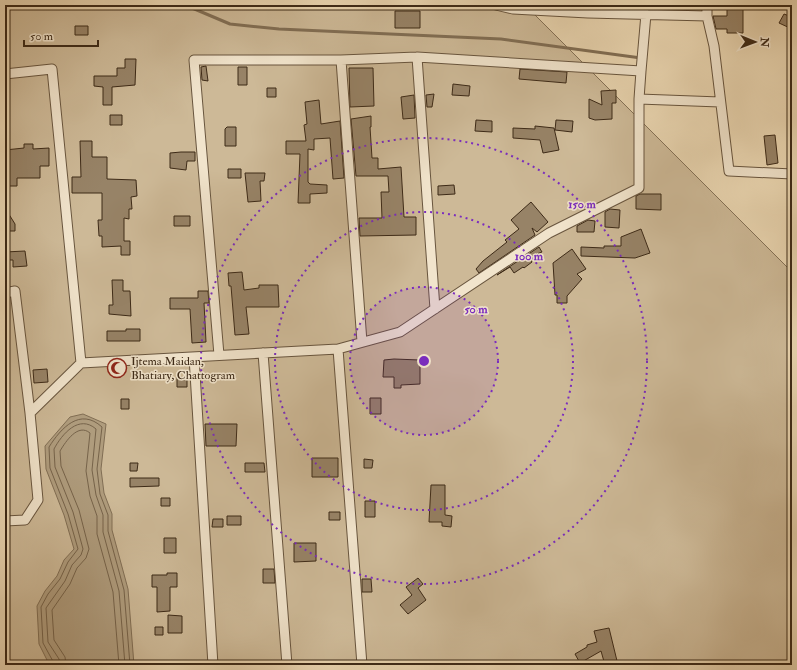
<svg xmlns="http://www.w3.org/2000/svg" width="797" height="670" font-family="'IM FELL Double Pica',serif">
<rect width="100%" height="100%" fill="#ead6b1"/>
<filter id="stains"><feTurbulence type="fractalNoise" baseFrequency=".005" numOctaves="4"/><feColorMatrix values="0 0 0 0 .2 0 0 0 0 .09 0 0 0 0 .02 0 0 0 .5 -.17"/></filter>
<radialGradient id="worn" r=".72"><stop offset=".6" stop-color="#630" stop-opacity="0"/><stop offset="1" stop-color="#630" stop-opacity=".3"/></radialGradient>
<path fill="#cdb997" stroke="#857257" d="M 5,5 L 525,5 L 792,272 L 792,665 L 5,665 Z"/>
<path fill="#af9c7d" stroke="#816e54" d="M 83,414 L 106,424 L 101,469 L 104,493 L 112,514 L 112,530 L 128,589 L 134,665 L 54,665 L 48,662 L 39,644 L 37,606 L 45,591 L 57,576 L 64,560 L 74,549 L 64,515 L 46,469 L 45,446 L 70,417 Z"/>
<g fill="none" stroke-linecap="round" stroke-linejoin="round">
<path stroke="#76634a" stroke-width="1" d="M 55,665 L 43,643 L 41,607 L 48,594 L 60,579 L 68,562 L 78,549 L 68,514 L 50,468 L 49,447 C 61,428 80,407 102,427 L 97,469 L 100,494 L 108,515 L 108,531 L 124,590 L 130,665
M 60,665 L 59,659 L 48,642 L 46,608 L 65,581 L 72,565 L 81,555 L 83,549 L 73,512 L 55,467 L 54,449 C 62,434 79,414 96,429 L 92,470 L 96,495 L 103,515 L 103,532 L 119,591 L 125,665
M 66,665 L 65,657 L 54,640 L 52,610 L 70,584 L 77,568 L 86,558 L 89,549 L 79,510 L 61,466 L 60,451 C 66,441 78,423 90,433 L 86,471 L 90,496 L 97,516 L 97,534 L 113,592 L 119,665"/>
<path stroke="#816e54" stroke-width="3" d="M 185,5 L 230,24 L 279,29 L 501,39 L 641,58"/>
</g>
<path fill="#978367" stroke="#3d2a17" d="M 727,5 L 743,5 L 743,33 L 727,33 L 727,29 L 716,29 L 713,16 L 727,16 Z
M 395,11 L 420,11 L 420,28 L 395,28 Z
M 784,14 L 792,17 L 792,29 L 779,23 Z
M 75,26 L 88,26 L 88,35 L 75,35 Z
M 125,59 L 136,59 L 135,85 L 112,87 L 112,105 L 103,105 L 103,87 L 94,86 L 94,76 L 117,76 L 117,68 L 125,68 Z
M 206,66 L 208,81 L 202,80 L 201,67 Z
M 238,67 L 247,67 L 247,85 L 238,85 Z
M 349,68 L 373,68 L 374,106 L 350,107 Z
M 520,69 L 567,72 L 566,83 L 519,79 Z
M 453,84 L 470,86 L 469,96 L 452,95 Z
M 267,88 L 276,88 L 276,97 L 267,97 Z
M 616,90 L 616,103 L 612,103 L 612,119 L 595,120 L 589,118 L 589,99 L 602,105 L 601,91 Z
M 434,94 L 432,107 L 427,107 L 426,95 Z
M 414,95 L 415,118 L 403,119 L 401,97 Z
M 319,100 L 321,124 L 340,121 L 344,178 L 333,179 L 330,138 L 314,139 L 314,150 L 308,149 L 308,182 L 310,184 L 327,185 L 327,193 L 310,194 L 310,203 L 298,203 L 300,154 L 286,154 L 286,141 L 306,141 L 304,125 L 307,124 L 305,102 Z
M 110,115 L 122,115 L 122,125 L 110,125 Z
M 371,116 L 371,127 L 370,127 L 372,158 L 378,158 L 378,169 L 401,167 L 404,217 L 416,217 L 416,235 L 360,236 L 359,218 L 382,218 L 381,192 L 389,192 L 388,176 L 356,176 L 351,119 Z
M 476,120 L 492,121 L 492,132 L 475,131 Z
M 556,120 L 573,121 L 572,132 L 555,130 Z
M 535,126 L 554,128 L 559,150 L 543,153 L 540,140 L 513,138 L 513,128 L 535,129 Z
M 227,127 L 236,127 L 236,146 L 225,146 L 225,129 Z
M 775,135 L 778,163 L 767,165 L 764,136 Z
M 80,141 L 92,141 L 92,157 L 107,157 L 107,179 L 136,180 L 137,196 L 131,197 L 132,209 L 129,209 L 129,219 L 124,218 L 124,241 L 130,241 L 130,255 L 121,255 L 121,246 L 102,247 L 102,236 L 99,236 L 98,220 L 102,220 L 102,193 L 72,193 L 72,177 L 81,177 Z
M 24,144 L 33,144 L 33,149 L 49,148 L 49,166 L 40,166 L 40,178 L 17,178 L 17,186 L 8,186 L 8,168 L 5,168 L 5,150 L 24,148 Z
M 181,152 L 195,152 L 195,161 L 187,161 L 186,170 L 170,168 L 170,153 Z
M 228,169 L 241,169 L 241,178 L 228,178 Z
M 245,173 L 265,173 L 264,181 L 260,181 L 261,201 L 248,202 Z
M 454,185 L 455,194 L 438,195 L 438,186 Z
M 640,194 L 661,194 L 661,210 L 636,209 L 636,196 Z
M 531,202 L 548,222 L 537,232 L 532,228 L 535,235 L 479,273 L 476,269 L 483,261 L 507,242 L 505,240 L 519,229 L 511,220 Z
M 5,208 L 15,224 L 15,231 L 5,231 Z
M 610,209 L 620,210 L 619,228 L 605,227 L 605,212 Z
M 174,216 L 190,216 L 190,226 L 174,226 Z
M 588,220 L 595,221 L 594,232 L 577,232 L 577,226 Z
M 641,229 L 650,253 L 635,258 L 581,256 L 581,247 L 604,248 L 604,246 L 621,246 L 621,237 Z
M 539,247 L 542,252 L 529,257 L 532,262 L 524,268 L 523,267 L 514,273 L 510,267 L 497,275 Z
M 572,249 L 586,269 L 577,274 L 582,279 L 567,296 L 567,303 L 557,303 L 557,295 L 555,295 L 553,263 Z
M 25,251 L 27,266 L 13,267 L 13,260 L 5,260 L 5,252 Z
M 242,272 L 244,290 L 259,288 L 259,285 L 278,285 L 279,307 L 246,307 L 249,334 L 235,335 L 231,286 L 229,286 L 228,273 Z
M 112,280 L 123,280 L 123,291 L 130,291 L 131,316 L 109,314 L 109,305 L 113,305 Z
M 198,291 L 208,291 L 209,303 L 204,303 L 206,342 L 192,343 L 190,309 L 170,309 L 170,298 L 198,298 Z
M 126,329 L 140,329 L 140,341 L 107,341 L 107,331 L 126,331 Z
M 394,359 L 420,360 L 420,384 L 401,385 L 401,388 L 394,388 L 394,377 L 383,377 L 384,360 Z
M 47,369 L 48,382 L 34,383 L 33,370 Z
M 177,377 L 187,378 L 187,387 L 177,387 Z
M 370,398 L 381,398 L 381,414 L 370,414 Z
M 121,399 L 129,399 L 129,409 L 121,409 Z
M 205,424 L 237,424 L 236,446 L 206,446 Z
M 312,458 L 338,458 L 338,477 L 312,477 Z
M 364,459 L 373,460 L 372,468 L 364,468 Z
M 130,463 L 138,463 L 137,471 L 130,471 Z
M 245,463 L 264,463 L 265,472 L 245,472 Z
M 130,478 L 159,478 L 159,486 L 130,487 Z
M 431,485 L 445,485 L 445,515 L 452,516 L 451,527 L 442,526 L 442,522 L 429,522 Z
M 161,498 L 170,498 L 170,506 L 161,506 Z
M 365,501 L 375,501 L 375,517 L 365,517 Z
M 329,512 L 340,512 L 340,520 L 329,520 Z
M 227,516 L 241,516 L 241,525 L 227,525 Z
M 213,519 L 223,519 L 223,527 L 212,527 Z
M 164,538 L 176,538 L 176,553 L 164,553 Z
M 294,543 L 316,543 L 316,561 L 294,562 Z
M 263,569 L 274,569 L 275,583 L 263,583 Z
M 167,573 L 177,573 L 177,587 L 170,587 L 170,611 L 157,612 L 157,587 L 152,587 L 152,575 L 167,575 Z
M 418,578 L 423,584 L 418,588 L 426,600 L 408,614 L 400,605 L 412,595 L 406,587 Z
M 362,579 L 371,579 L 372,592 L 362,592 Z
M 168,615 L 182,616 L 182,633 L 168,633 Z
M 155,627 L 163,627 L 163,635 L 155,635 Z
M 609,628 L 618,665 L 605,665 L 601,651 L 580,663 L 575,654 L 587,647 L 587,645 L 597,642 L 594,631 Z"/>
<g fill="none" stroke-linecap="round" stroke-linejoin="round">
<g stroke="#68553e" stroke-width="11">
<path id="street" d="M 496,5 L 513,9 L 588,13
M 588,5 L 588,13 L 707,16 L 707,5
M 707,16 L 714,46 L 729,171 L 792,174
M 417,57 L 435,309
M 341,60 L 362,342
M 641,71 L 646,14
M 5,74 L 52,69 L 81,363
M 5,293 L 15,291 L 30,413
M 338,349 L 400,332 L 549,233 L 639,188 L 639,99
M 263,353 L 287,665
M 219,355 L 194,60 L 341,60 L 417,57 L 641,71 L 639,99 L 720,102
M 194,357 L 213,665
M 5,521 L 25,520 L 38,500 L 30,413 L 81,363 L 338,349 L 362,665"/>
</g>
<use href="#street" stroke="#f1e4cc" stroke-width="9"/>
</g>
<circle cx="424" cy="361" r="74" fill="#7b2cbf" fill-opacity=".12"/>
<g fill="none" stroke="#7b2cbf" stroke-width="2" stroke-dasharray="2 4">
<circle cx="424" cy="361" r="74"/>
<circle cx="424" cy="361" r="149"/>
<circle cx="424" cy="361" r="223"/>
</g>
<defs>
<g id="mosque-ring" transform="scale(1)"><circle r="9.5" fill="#f1e4cc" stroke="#8f2418" stroke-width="1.5"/><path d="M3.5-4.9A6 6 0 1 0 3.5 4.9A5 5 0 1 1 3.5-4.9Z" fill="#8f2418"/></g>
</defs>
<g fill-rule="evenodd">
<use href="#mosque-ring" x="117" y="368"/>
</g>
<g text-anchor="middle" stroke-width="3" stroke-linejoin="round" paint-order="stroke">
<g font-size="12" fill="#3d2a17" stroke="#f1e4cc" text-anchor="start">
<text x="131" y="365">Ijtema Maidan,<tspan x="131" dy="14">Bhatiary, Chattogram</tspan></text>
</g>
</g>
<circle cx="424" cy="361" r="6" fill="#7b2cbf" stroke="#f1e4cc" stroke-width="2"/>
<g font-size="12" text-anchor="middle" font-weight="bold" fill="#7b2cbf" stroke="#f1e4cc" stroke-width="3" stroke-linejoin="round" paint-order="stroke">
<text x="582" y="208">150 m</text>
<text x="529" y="260">100 m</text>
<text x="476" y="313">50 m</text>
</g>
<rect width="797" height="670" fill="none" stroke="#ead6b1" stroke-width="20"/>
<rect x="6" y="6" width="785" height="658" fill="none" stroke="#3d2a17" stroke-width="2"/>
<rect x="10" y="10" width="777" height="650" fill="none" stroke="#3d2a17"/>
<g transform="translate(755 42) rotate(91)" stroke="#f1e4cc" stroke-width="3" paint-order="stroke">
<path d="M0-3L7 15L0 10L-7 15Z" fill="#3d2a17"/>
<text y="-6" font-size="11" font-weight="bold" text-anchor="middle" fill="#3d2a17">N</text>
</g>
<path d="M24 40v6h74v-6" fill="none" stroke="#3d2a17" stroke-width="2"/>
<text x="30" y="40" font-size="12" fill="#3d2a17" stroke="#f1e4cc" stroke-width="3" paint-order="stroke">50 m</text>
<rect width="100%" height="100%" filter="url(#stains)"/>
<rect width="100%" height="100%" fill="url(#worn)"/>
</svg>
